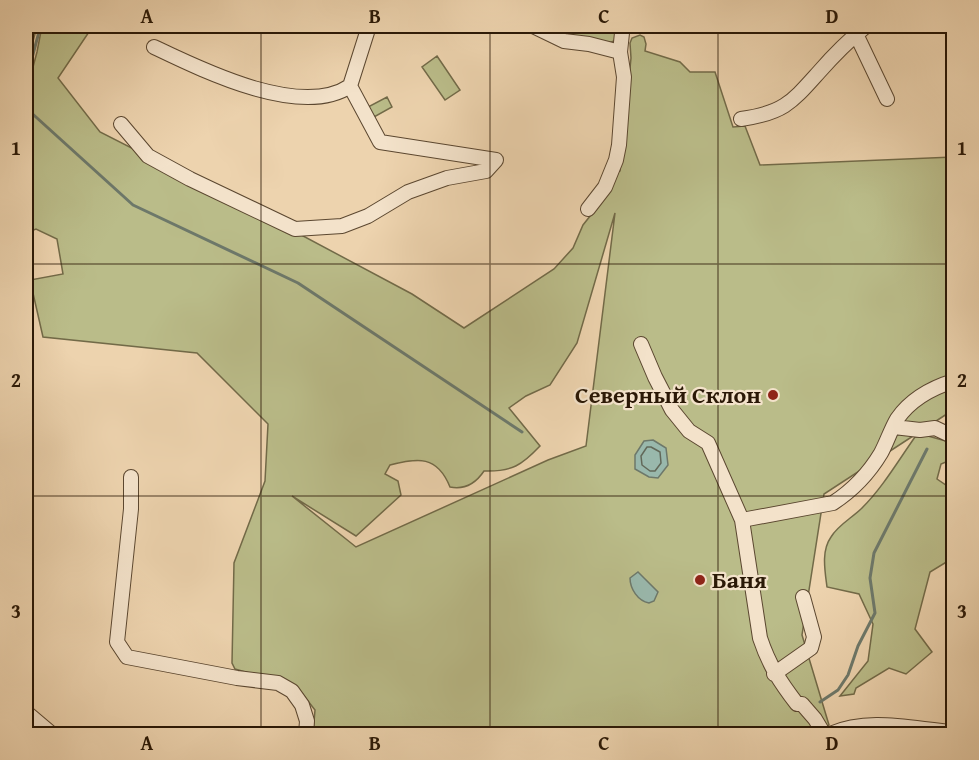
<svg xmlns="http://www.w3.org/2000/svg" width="979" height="760" font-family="'Gentium Book Plus',serif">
<rect width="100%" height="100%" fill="#edd3ae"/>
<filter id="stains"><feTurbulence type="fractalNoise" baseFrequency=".00333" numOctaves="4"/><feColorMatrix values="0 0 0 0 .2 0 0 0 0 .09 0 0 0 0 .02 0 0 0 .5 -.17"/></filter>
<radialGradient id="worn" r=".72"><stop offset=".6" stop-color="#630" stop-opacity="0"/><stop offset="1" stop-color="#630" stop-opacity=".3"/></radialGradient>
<path fill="#babc89" stroke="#726a48" stroke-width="1.5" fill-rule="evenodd" d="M 26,26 L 37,26 L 26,68 Z
M 42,26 L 93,26 L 58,78 L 100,132 L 275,221 L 412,294 L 464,328 L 554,269 L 573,248 L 583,225 L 606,196 L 617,172 L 620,171 L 631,58 L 630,43 L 632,38 L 640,35 L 644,37 L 646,44 L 645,51 L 680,62 L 690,72 L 715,72 L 733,127 L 745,126 L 760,165 L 953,157 L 953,410 L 824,494 L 802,635 L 829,725 L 814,734 L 313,734 L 315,710 L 297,687 L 235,669 L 232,663 L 234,563 L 265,481 L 268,424 L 197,353 L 43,337 L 30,280 L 63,274 L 57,239 L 36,229 L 26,233 L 26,93 L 37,52 ZM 615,213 L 586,446 L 548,460 L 356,547 L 292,496 L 356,536 L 401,495 L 398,481 L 385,474 L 390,465 C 418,458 437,455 450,487 C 465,490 476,483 484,471 C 512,472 522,465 540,446 L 509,408 L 526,396 L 550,385 L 577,343 Z
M 539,26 L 617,26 L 617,38 L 614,41 L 606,44 L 563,39 Z
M 437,56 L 460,90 L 445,100 L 422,67 Z
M 387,97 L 392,107 L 374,117 L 368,107 Z
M 928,436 L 953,443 L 953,459 L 941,464 L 937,479 L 953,490 L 953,558 L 930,572 L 915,629 L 932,652 L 906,674 L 889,668 L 856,688 L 854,694 L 840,696 L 868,661 L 873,624 L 859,594 L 827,587 C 825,571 821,551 831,537 C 838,525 852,518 862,508 C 883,487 898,461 915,437 Z"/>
<path fill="#99b8ac" stroke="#6d786a" stroke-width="1.5" d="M 653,440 L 666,448 L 668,465 L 658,478 L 649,477 L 635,469 L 635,455 L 644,441 Z
M 638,572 L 658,592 L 654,601 L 649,603 C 638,601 630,589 630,578 Z"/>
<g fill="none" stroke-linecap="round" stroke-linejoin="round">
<path stroke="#626859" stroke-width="1.5" d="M 647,447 L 651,447 L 660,452 L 661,463 L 655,471 L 650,471 L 642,465 L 641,456 Z"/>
<path stroke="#6d786a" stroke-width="3" d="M 26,80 L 39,32 L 39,26
M 26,108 L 133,205 L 298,283 L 522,432
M 820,702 L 838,690 L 848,675 L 858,646 L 875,613 L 870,578 L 874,553 L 927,449"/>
<g stroke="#5b4730" stroke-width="16">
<path id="minor" d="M 533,26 L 564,41 L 589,44 L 620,52
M 856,34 L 887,99
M 154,47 C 202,70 301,119 350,86
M 741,119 C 784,113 792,102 819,72 C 833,56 849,40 866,26
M 121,124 L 148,156 L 190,179 L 295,229 L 342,226 L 368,216 L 408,192 L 447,178 L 486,171 L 496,160 L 380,142 L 350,86 L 369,26
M 588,209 L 605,187 L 616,160 L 619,145 L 624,77 L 620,52 L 622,33 L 620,26
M 641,344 L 655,377 L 672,410 L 689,431 L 708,443 L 742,520 L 760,638 C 769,665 780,682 797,704 L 802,704 L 815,719 L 824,734
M 894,427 L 920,430 L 935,428 L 954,437
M 131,477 L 131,509 L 117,642 L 127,657 L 237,678 L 278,683 L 292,691 L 302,705 L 307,721 L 306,734
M 742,520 L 833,503 C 853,490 869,473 881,453 C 887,442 891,429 897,419 C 911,399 931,388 954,381
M 774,674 L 811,648 L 814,637 L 803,597
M 26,712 L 52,734
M 830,734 C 870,717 912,729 954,732"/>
</g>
<use href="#minor" stroke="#f3e2ca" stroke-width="14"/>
</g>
<path fill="none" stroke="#2a1806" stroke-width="1.5" stroke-opacity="0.55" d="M 261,26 L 261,734M 490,26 L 490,734M 718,26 L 718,734M 26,264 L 954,264M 26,496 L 954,496"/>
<g fill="#8f2418" stroke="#f3e2ca" stroke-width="2">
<circle cx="773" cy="395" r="6"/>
<circle cx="700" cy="580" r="6"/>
</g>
<g text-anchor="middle" stroke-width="4.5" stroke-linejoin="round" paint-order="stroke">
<g font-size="24" font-weight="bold" fill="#2a1806" stroke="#f3e2ca" text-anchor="end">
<text x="761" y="403">Северный Склон</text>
<text x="712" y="588" text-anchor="start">Баня</text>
</g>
</g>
<rect width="979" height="760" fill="none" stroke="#edd3ae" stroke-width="66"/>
<rect x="33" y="33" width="913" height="694" fill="none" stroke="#2a1806" stroke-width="2"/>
<g font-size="20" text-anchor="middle" font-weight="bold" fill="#2a1806">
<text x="147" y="23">A</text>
<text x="375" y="23">B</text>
<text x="604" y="23">C</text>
<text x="832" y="23">D</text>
<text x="16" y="155">1</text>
<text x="962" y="155">1</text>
<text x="16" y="387">2</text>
<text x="962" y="387">2</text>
<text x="16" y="618">3</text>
<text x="962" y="618">3</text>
<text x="147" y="750">A</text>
<text x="375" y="750">B</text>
<text x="604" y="750">C</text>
<text x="832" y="750">D</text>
</g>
<rect width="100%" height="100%" filter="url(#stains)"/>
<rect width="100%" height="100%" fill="url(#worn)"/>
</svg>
